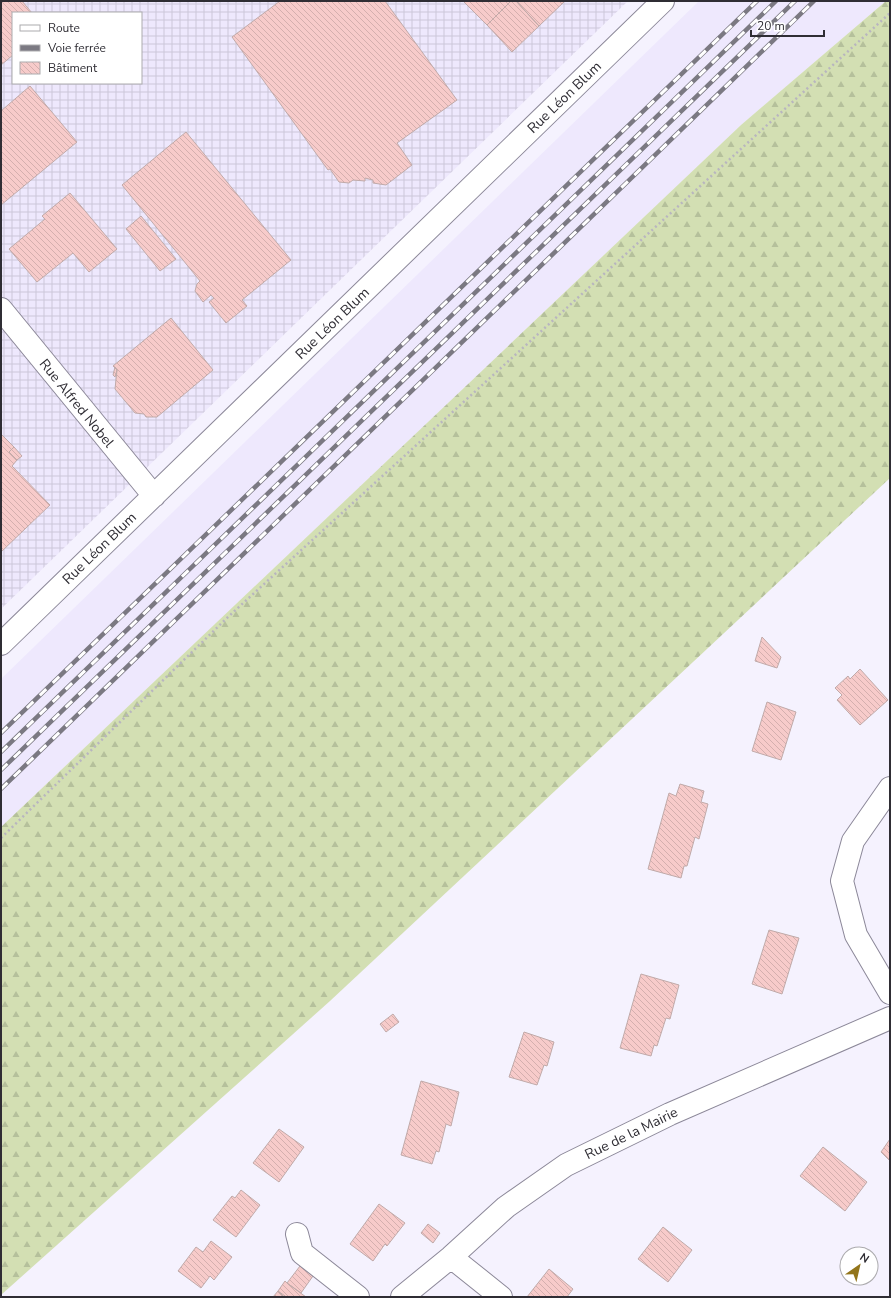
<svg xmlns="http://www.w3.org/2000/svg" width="891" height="1298" font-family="'Nunito Sans',sans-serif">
<defs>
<pattern id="industrial-grid" width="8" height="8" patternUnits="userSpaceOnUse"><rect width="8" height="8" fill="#eee8fd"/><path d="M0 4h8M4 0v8" fill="none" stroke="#ccc7d9"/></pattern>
<pattern id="forest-firs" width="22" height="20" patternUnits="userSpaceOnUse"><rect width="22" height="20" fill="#d3dfb3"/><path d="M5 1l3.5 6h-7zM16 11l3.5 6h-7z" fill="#b5c09b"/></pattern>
<pattern id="building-back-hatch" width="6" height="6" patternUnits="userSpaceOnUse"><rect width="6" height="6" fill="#f7cbca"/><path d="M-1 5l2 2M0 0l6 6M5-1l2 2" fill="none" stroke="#d4afae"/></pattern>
</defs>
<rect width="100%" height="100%" fill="#f5f2fe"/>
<path fill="#eee8fd" d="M 699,1 L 886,1 L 741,125 L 1,827 L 1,679 Z"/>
<path fill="url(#industrial-grid)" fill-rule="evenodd" d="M 1,1 L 628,1 L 1,609 ZM 13,13 L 141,13 L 141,83 L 13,83 Z"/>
<path fill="url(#forest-firs)" d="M 886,1 L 890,1 L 890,478 L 330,1001 L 1,1295 L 1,827 L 741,125 Z"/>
<path fill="url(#building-back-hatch)" stroke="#c0aaa9" d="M 1,1 L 22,1 L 32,13 L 13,13 L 13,55 L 1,65 Z
M 280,1 L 385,1 L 457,100 L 397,143 L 412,165 L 386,185 L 373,183 L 373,180 L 365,178 L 365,181 L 353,180 L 349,183 L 339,182 L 330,169 L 328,170 L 232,37 Z
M 463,1 L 511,1 L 487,25 Z
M 511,1 L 516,1 L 539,26 L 512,52 L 487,25 Z
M 516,1 L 565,1 L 539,26 Z
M 30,86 L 77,142 L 1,205 L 1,111 Z
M 186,132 L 291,260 L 242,300 L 247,306 L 226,323 L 209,302 L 214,298 L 211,295 L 203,302 L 195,291 L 197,284 L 200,281 L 122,185 Z
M 70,193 L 117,249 L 89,272 L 73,253 L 37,282 L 9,249 L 45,219 L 42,216 Z
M 141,216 L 176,259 L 160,271 L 126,229 Z
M 171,318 L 213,370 L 157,417 L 146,417 L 144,414 L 135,413 L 115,389 L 117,370 L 113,366 Z
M 115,367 L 117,370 L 115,377 L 113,375 Z
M 1,434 L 14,447 L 9,452 L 17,460 L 12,466 L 50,505 L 1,552 Z
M 14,447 L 22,456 L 17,460 L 9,452 Z
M 762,637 L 781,657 L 777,668 L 755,661 Z
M 860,669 L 888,700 L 860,725 L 837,700 L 842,695 L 835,688 L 848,676 L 850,679 Z
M 767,702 L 796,712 L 781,760 L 752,751 Z
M 680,784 L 704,791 L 701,802 L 708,804 L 699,839 L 695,837 L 687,866 L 684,866 L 681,878 L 648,869 L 669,793 L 676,796 Z
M 769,930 L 799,938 L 782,994 L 752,984 Z
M 641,974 L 679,985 L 670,1019 L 666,1018 L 657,1046 L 654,1045 L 651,1056 L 620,1048 Z
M 393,1014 L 399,1022 L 386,1032 L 380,1024 Z
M 524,1032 L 554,1042 L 547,1066 L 544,1065 L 537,1085 L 509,1077 Z
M 421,1081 L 459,1092 L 451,1126 L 446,1124 L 439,1152 L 436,1151 L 432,1164 L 401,1155 Z
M 279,1129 L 304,1147 L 279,1182 L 253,1163 Z
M 890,1139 L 890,1161 L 881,1152 Z
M 823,1147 L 867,1182 L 845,1211 L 800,1176 Z
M 241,1190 L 260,1205 L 236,1237 L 213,1220 L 232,1196 L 235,1198 Z
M 379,1204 L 405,1223 L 387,1246 L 385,1244 L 373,1261 L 350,1244 Z
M 428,1224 L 440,1233 L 433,1243 L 421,1233 Z
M 663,1227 L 692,1250 L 668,1282 L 638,1259 Z
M 211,1241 L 232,1257 L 214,1280 L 210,1276 L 201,1288 L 178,1271 L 196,1247 L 203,1252 Z
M 300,1266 L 313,1276 L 301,1293 L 287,1283 Z
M 549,1269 L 573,1289 L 567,1297 L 527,1297 Z
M 285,1281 L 287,1283 L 306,1297 L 284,1297 L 278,1291 Z
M 278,1291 L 285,1296 L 284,1297 L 273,1297 Z"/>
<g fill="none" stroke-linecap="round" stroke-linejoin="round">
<g stroke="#8c8899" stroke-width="24">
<path id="minor" d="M 1,309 L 154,496
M 1,644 L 663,1
M 890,788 L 853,841 L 842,881 L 856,935 L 890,993
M 297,1234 L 302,1253 L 358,1297
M 451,1257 L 501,1297
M 402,1297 L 451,1257 L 506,1207 L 566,1165 L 670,1114 L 890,1018"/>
</g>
<path stroke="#b8b5bf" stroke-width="2.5" stroke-dasharray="2 3" stroke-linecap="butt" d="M 1,838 L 229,616 L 890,13"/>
<use href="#minor" stroke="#fff" stroke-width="22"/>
<g stroke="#7b7982" stroke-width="4.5">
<path id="rail" d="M 1,733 L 757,1
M 1,752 L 776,1
M 1,770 L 795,1
M 1,789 L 814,1"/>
</g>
<use href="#rail" stroke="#fff" stroke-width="3" stroke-dasharray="9" stroke-linecap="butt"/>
</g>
<g text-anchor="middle" stroke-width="4" stroke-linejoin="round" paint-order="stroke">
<g font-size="14" fill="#2f2d34" stroke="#fff">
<text transform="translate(564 97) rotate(-44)" y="5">Rue Léon Blum</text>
<text transform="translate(332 323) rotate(-44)" y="5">Rue Léon Blum</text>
<text transform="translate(77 403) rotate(51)" y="5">Rue Alfred Nobel</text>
<text transform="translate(99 548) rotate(-44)" y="5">Rue Léon Blum</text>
<text transform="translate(631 1133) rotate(-26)" y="5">Rue de la Mairie</text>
</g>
</g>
<rect width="891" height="1298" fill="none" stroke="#2f2d34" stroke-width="4"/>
<rect x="12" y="12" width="130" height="72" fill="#ffffff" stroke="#acabae"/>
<rect x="20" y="25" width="20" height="6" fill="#ffffff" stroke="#acabae"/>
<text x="48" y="32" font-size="12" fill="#2f2d34">Route</text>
<rect x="20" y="45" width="20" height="6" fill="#7b7982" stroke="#acabae"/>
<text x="48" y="52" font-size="12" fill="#2f2d34">Voie ferrée</text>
<rect x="20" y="62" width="20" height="12" fill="url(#building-back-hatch)" stroke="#acabae"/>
<text x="48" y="72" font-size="12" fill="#2f2d34">Bâtiment</text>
<g transform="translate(859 1266) rotate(34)"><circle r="19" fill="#ffffff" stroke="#acabae"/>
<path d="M0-3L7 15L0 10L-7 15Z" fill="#93751b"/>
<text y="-6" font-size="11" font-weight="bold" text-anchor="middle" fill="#2f2d34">N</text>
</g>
<path d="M751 30v6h73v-6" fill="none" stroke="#2f2d34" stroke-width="2"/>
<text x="757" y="30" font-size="12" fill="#2f2d34" stroke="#ffffff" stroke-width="3" paint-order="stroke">20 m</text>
</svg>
